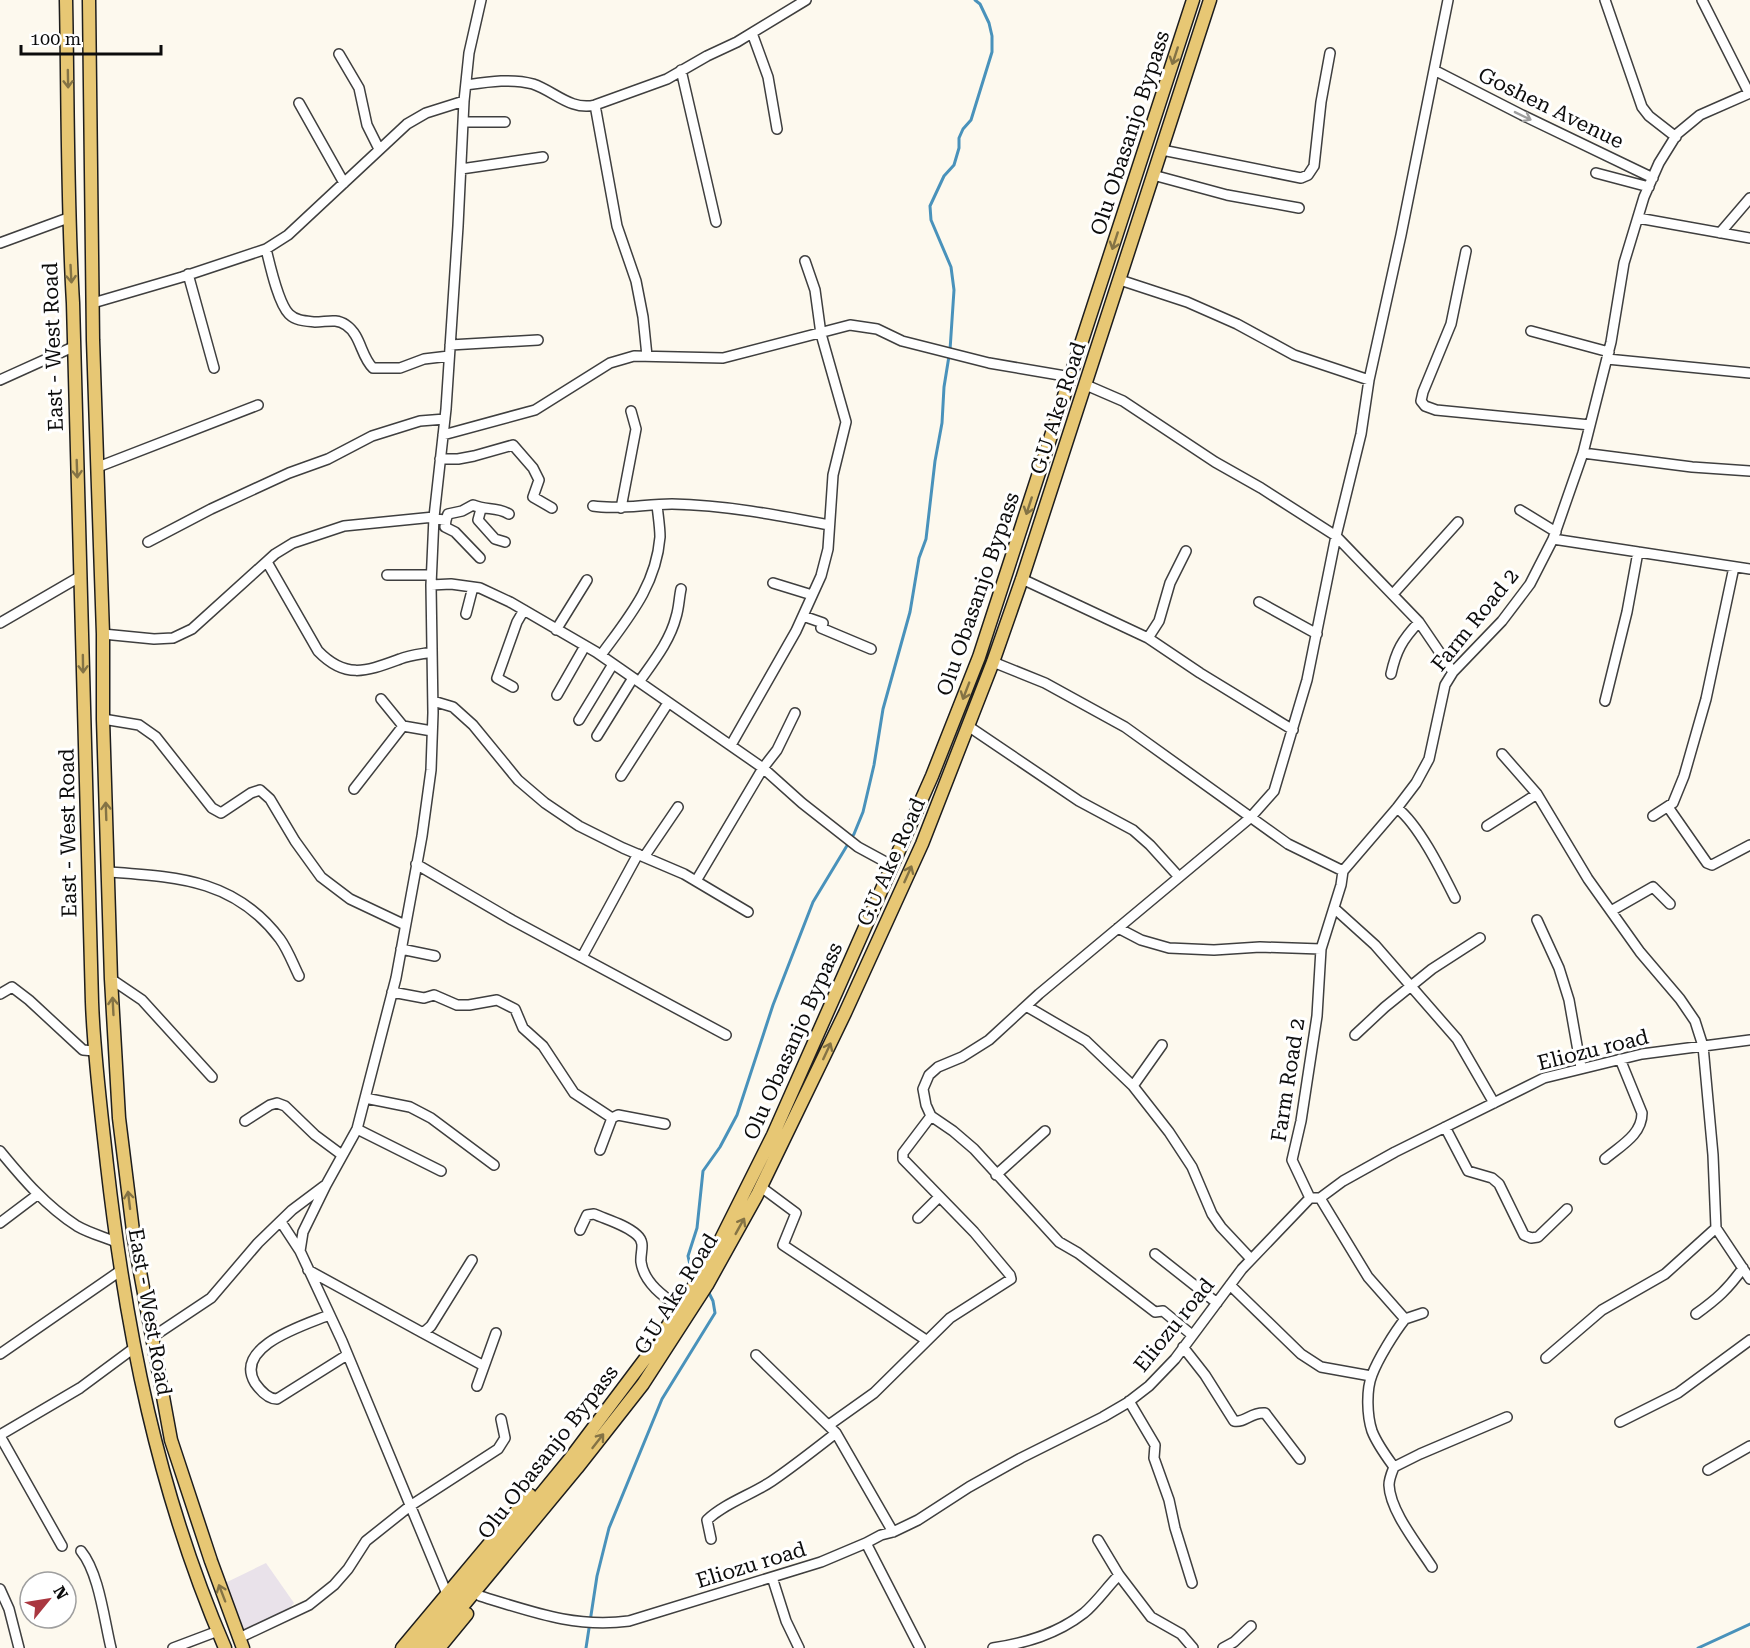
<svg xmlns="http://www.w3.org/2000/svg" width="1750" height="1648" font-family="'Roboto Serif',serif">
<rect width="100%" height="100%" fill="#fdf9ee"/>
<path fill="#e9e2ea" d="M 266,1563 L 294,1603 L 285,1613 L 243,1634 L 223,1584 Z"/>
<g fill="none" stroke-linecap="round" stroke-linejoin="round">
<path stroke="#4992bb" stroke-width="3" d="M 950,350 L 954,290 L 951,267 L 931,220 L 930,206 L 944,176 L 954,165 L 959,148 L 959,138 L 963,129 L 971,120 L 992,52 L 992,36 L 989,23 L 980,4 L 975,0
M 690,1265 L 688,1256 L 697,1228 L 703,1171 L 720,1147 L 737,1115 L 773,1005 L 813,902 L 854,834 L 863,812 L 874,765 L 883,709 L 910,612 L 919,558 L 926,539 L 935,461 L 942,423 L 944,387 L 949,356
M 586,1648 L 597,1576 L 609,1528 L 662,1399 L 715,1313 L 713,1301 L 708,1291
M 1698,1648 L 1750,1624"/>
<g stroke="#3f3f3f" stroke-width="12">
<path id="minor" d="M 1605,0 L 1642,107 L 1649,116 L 1676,137
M 1702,0 L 1749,93
M 752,33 L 768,77 L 777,129
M 339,54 L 359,88 L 367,125 L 379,149
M 681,70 L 716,222
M 1434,70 L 1522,115 L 1653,178
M 466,85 C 487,82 512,78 533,84 C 554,91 571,111 595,105 L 667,79 L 707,56 L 737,42 L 806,0
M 299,103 L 344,183
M 595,105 L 617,226 L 636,281 L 643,317 L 647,356
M 463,122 L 505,122
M 1162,150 L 1301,178 L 1308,175 L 1314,166 L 1321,102 L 1330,53
M 461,169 L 543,157
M 1596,173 L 1649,187
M 1153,175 L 1227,195 L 1299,208
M 1638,218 L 1750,238
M 1720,233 L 1750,198
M 0,243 L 68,218
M 266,249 C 270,265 278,303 289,314 C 296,321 306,321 315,322 C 327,322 336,318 346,325 C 361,335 361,357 373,368 L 400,368 L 424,359 L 449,356
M 1466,251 L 1451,324 L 1423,392 L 1421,401 L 1425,406 L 1436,410 L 1590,425
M 188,274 L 214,368
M 1120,280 L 1187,302 L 1237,324 L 1294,355 L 1369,380
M 93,303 L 182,277 L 266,249 L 288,235 L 407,124 L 426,113 L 464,101
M 1531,331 L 1609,352
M 450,345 L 538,340
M 1607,359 L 1750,373
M 0,380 L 73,347
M 1086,385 L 1123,401 L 1215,462 L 1261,488 L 1336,536 L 1419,622 L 1453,672
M 443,435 L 535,410 L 610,363 L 634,356 L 723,358 L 850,325 L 877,329 L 902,341 L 989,363 L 1071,377
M 1583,453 L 1692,467 L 1750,471
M 440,459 L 458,459 L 474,456 L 513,445 L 533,468 L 539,480 L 533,497 L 552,508
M 98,467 L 258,405
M 593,506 C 619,510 645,504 672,504 C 725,505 777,515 829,525
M 621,508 L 636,429 L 631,411
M 481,509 L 478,520 L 495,539 L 505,542
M 1520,510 L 1556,532
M 434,519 L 446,520 L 448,514 L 462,511 L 473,505 C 487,511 495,506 509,514
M 446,520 L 445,527 L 455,532 L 480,558
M 1553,539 L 1750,569
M 148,542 L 211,509 L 289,473 L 328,459 L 372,436 L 420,421 L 445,419
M 267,562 L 318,651 C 346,680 367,671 400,659 C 410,655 422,654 432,652
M 387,575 L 431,575
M 1022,579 L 1148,638 L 1200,673 L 1293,730
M 773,583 L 812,595
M 431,585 L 451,584 L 480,588 L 510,602 L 596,652 L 763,768 L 802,803 L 858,847 L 893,866
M 1393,594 L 1458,522
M 1259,602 L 1317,634
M 466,614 L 473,587
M 803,616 L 823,623 L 821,628 L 871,649
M 0,623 L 81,576
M 556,630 L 587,580
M 103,634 L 154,639 L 173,638 L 192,629 L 275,554 L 293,543 L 344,526 L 434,517
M 1148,638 L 1159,621 L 1170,583 L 1186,551
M 601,655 C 628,618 656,586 660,537 C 660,527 658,515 657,505
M 993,662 L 1045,683 L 1125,727 L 1288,844 L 1343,871
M 1391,674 C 1396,651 1402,640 1419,622
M 639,682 C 653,662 670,641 676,617 C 679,608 679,598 681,589
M 513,687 L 497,678 L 517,622 L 524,610
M 557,695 L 585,646
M 381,699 L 403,726 L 432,731
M 433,701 L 453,707 L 473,725 L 518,780 L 545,803 L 579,826 L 623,848 L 684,874 L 748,912
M 1605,701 L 1627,612 L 1638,552
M 103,719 L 139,725 L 156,737 L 212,808 L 221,813 L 251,793 L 260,790 L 270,799 L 295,841 L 321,877 L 350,899 L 405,925
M 579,720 L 613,664
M 968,726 L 1079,801 L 1133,830 L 1150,845 L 1179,877
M 597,736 L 633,678
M 731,745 L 796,631 L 821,576 L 828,549 L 833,475 L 846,422 L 821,334 L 815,290 L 805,261
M 1502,754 L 1537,794 L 1588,879 L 1640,952 L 1680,999 L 1695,1021 L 1703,1046 L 1713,1155 L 1716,1228 L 1750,1279
M 621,776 L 668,703
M 354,789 L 403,726
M 1668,807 L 1707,863 L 1712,865 L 1750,845
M 1397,808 C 1419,825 1442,872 1455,898
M 1653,816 L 1673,803 L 1684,776 L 1706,699 L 1734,567
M 1487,826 L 1537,794
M 644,857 L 678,807
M 416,864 L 512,920 L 726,1035
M 109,872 C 177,877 235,879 280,939 C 288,950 293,964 299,976
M 696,881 L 763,768 L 777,750 L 795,713
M 1334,908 L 1375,945 L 1457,1039 L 1494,1103
M 1611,911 L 1653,887 L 1670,904
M 1537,920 L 1559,968 L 1569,1000 L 1581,1068
M 1118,928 L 1141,940 L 1169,948 L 1214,950 L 1260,947 L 1321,949
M 401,949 L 435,956
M 582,957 L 638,854
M 111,979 L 142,1000 L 212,1077
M 392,992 L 424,998 L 434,995 L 457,1005 L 469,1005 L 497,1000 L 515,1009 L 523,1028 L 543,1046 L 574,1093 L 612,1118 L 618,1115 L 665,1124
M 0,994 L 12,987 L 29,1000 L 83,1050 L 94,1051
M 1026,1006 L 1086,1041 L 1133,1086 L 1169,1132 L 1192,1167 L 1212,1214 L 1221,1227 L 1251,1259
M 1355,1035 L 1385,1007 L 1432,969 L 1480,938
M 1133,1086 L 1162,1045
M 365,1098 L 410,1107 L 431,1118 L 494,1165
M 245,1121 L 270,1105 L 277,1103 L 285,1106 L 315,1135 L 342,1155
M 1445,1127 L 1468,1171 L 1492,1178 L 1499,1184 L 1524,1235 L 1531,1238 L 1538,1237 L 1567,1209
M 357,1129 L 441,1171
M 600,1150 L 612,1118
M 0,1151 C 23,1179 46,1206 77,1226 C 89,1233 104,1237 116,1242
M 1605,1159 C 1620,1146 1642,1135 1642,1113 L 1620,1059
M 996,1175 L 1045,1131
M 761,1187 L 796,1213 L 783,1245 L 926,1340
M 1310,1198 L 1292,1160 L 1301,1121 L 1317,1016 L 1321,949 L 1341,885 L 1343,871 L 1397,808 L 1416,783 L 1429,759 L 1445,685 L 1453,672 L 1502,621 L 1530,584 L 1553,539 L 1583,453 L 1611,342 L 1624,263 L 1644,197 L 1659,163 L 1677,134 L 1700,115 L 1750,93
M 1320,1198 L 1368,1277 L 1405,1319 C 1394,1333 1378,1359 1372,1375 C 1366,1390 1367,1416 1372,1431 C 1377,1444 1386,1456 1394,1467
M 918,1218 L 939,1197
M 281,1222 L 300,1251 L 342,1341 L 447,1594
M 0,1223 L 37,1195
M 580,1230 L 587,1215 L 594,1214 C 608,1220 626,1225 637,1235 C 646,1243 640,1252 641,1262 C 644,1283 664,1297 680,1308
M 300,1251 L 303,1232 L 326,1185 L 357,1129 L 396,978 L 422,836 L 431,770 L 433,713 L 431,585 L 434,517 L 446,409 L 458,226 L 464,101 L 469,53 L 481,0
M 1155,1254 L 1217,1303
M 308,1270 L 423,1333 L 431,1326 L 472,1260
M 1230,1285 L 1301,1354 L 1321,1367 L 1371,1376
M 1696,1314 C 1717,1299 1728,1289 1743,1268
M 329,1315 C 305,1325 233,1346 255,1383 C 260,1390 268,1399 277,1399 L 347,1355
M 1405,1319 L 1423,1313
M 423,1333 L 484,1366
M 1192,1335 L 1163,1311 L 1155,1312 L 1078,1253 L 1059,1242 L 974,1149 L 953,1131 L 931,1116 L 926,1105 L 923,1089 L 929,1075 L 938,1067 L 962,1057 L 989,1040 L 1039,994 L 1250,818 L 1274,791 L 1307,680 L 1336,536 L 1361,434 L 1369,380 L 1401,235 L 1448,0
M 151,1338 L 211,1298 L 258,1243 L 292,1210 L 324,1186
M 1183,1347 L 1205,1375 L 1234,1421 C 1246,1423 1250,1412 1265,1413 L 1300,1459
M 0,1354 L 120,1271
M 756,1355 L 836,1433 L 893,1532
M 1546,1358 L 1602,1310 L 1665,1274 L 1716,1228
M 477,1386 L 496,1333
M 1129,1401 L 1155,1445 L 1154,1458 L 1169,1500 L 1175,1528 L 1192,1583
M 1620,1422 L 1678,1393 L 1750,1340
M 829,1425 L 874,1393 L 950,1318 L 1011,1279 L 1010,1275 L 974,1232 L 903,1159 L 903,1153 L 931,1116
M 0,1435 L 80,1388 L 134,1348
M 0,1436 L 62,1546
M 1708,1470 L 1750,1446
M 711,1539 L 707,1520 C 725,1503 751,1495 772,1481 C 794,1466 814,1450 836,1433
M 1098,1540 L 1119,1575 L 1151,1617 L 1181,1634 L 1193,1648
M 866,1543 L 920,1648
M 81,1551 C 99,1573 104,1619 111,1648
M 1432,1567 C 1418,1545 1390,1511 1389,1485 C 1389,1479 1392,1472 1394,1467 L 1420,1454 L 1507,1417
M 772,1577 L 786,1621 L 799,1648
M 0,1589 L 9,1609 L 19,1648
M 480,1596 C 533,1612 574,1628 629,1621 L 821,1562 L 866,1543 L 881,1535 L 893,1532 L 918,1520 L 969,1487 L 1021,1458 L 1103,1417 L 1127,1403 L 1149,1386 L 1175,1359 L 1242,1269 L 1310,1198 L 1320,1198 L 1343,1181 L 1395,1152 L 1544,1078 L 1642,1054 L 1750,1040
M 239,1638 L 309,1605 L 334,1585 L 348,1569 L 366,1541 L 410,1506 L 498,1449 L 505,1438 L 501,1419
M 173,1648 L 218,1631
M 993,1648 C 1026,1643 1057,1634 1084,1613 C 1097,1602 1107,1587 1119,1575
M 1223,1648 L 1234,1642 L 1251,1626"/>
</g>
<g stroke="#1d1d1d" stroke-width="15">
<path id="major" d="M 66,0 C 68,101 67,202 73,303 L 92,1002 C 94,1057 101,1110 107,1165 C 126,1332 158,1493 225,1648
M 89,0 L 93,340 L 103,634 L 103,719 L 111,979 L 119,1118 L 134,1239 L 171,1440 L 211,1561 L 243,1648
M 402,1648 L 530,1495
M 415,1648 L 569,1460 L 651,1351 L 700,1277 L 718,1245 L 773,1135 L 932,776 L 979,657 L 1193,0
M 428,1648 L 577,1468 L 643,1384 L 707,1285 L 757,1195 L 845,1013 L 922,844 L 993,662 L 1022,579 L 1210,0
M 439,1648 L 467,1614"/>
</g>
<use href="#minor" stroke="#fff" stroke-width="9"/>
<use href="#major" stroke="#e7c774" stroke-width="12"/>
</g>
<defs><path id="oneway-shaft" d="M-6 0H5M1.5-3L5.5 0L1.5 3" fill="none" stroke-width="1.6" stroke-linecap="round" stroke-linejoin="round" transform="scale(1.5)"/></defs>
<g stroke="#847345">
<use href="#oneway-shaft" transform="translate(1175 56) rotate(108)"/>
<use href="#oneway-shaft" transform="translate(68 79) rotate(89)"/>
<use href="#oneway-shaft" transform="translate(1115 241) rotate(108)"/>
<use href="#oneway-shaft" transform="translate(71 274) rotate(87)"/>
<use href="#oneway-shaft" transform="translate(77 469) rotate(88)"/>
<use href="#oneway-shaft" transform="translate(1029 506) rotate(108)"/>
<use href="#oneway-shaft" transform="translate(83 664) rotate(89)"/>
<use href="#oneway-shaft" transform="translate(966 691) rotate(111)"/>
<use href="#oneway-shaft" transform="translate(106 811) rotate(-92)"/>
<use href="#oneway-shaft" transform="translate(908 874) rotate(-66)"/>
<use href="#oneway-shaft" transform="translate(113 1006) rotate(-93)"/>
<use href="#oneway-shaft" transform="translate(827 1051) rotate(-65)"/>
<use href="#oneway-shaft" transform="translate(129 1200) rotate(-97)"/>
<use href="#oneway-shaft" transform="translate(740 1226) rotate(-61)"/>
<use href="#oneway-shaft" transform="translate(598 1441) rotate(-52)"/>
<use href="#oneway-shaft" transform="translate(222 1593) rotate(-111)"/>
</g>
<use stroke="#9e9e9e" href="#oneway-shaft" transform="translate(1523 116) rotate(26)"/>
<g text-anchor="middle" stroke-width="6" stroke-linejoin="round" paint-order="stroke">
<g font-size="21" fill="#0c0c0c" stroke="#fff">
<text transform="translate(1551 108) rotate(26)" y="7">Goshen Avenue</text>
<text transform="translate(1130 133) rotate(-72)" y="7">Olu Obasanjo Bypass</text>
<text transform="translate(53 347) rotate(-92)" y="7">East - West Road</text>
<text transform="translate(1058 408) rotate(-72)" y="7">G.U Ake Road</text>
<text transform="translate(978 594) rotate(-71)" y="7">Olu Obasanjo Bypass</text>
<text transform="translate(1475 620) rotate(-51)" y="7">Farm Road 2</text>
<text transform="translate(68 833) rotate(-91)" y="7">East - West Road</text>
<text transform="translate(891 862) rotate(-66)" y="7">G.U Ake Road</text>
<text transform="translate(793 1041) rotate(-66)" y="7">Olu Obasanjo Bypass</text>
<text transform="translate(1593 1050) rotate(-14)" y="7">Eliozu road</text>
<text transform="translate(1288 1080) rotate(-81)" y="7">Farm Road 2</text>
<text transform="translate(676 1294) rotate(-58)" y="7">G.U Ake Road</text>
<text transform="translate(150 1312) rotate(80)" y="7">East - West Road</text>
<text transform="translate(1174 1325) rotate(-51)" y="7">Eliozu road</text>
<text transform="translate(548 1452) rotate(-52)" y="7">Olu Obasanjo Bypass</text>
<text transform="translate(751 1565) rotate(-17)" y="7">Eliozu road</text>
</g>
</g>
<g transform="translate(48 1600) rotate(60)"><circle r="28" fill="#ffffff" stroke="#9e9e9e" stroke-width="1.5"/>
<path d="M0-4.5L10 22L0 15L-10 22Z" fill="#aa3740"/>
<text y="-9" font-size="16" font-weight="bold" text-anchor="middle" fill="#0c0c0c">N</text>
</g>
<path d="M21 45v9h140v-9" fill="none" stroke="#0c0c0c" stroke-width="3"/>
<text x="30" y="45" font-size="18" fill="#0c0c0c" stroke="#ffffff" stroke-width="4.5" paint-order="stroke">100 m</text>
</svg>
